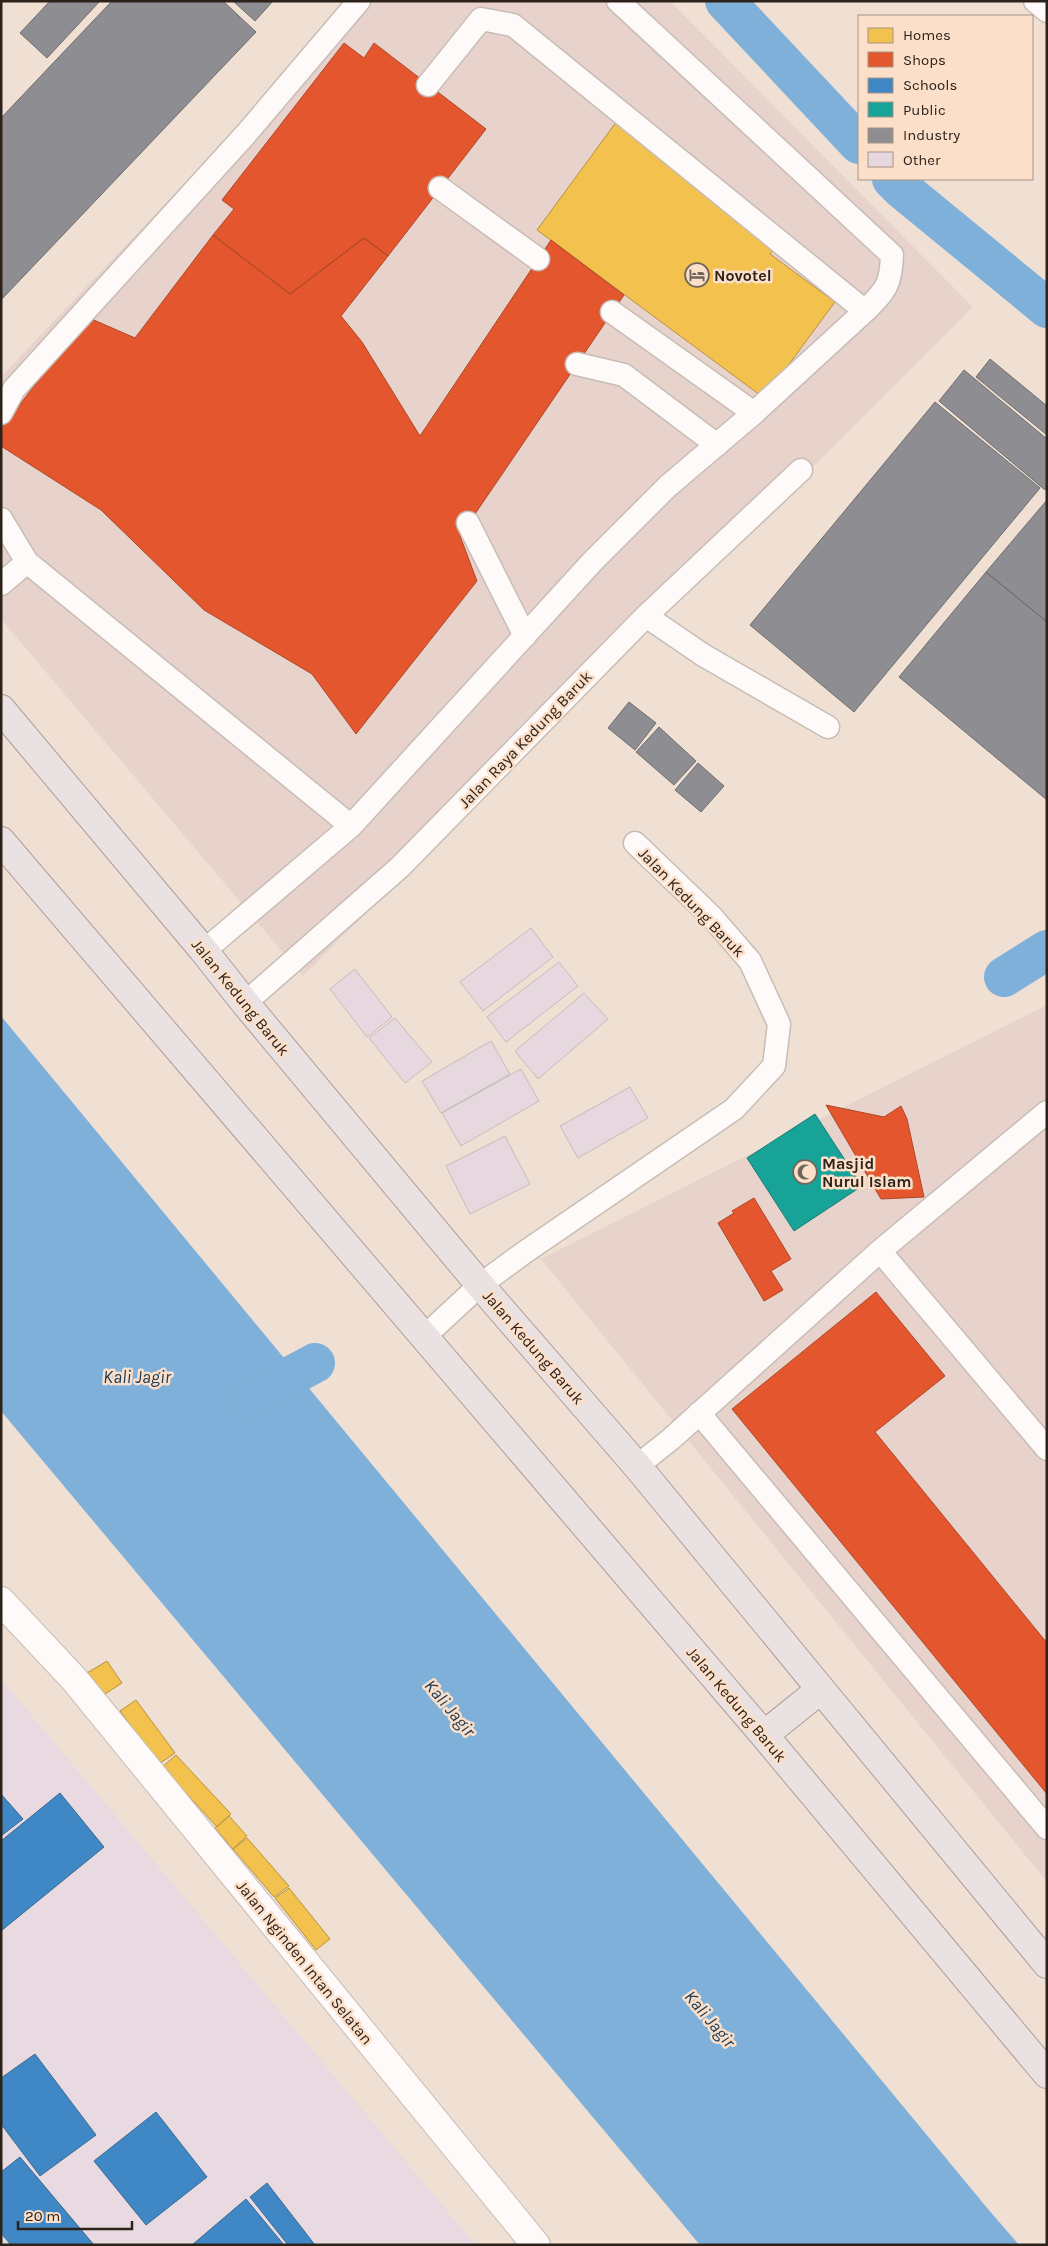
<svg xmlns="http://www.w3.org/2000/svg" width="1048" height="2246" font-family="Karla,sans-serif">
<rect width="100%" height="100%" fill="#f0e0d4"/>
<path fill="#e7d2cc" d="M 357,1 L 670,1 L 973,307 L 303,976 L 1,619 L 1,377 Z
M 1047,1005 L 1047,1882 L 541,1259 Z"/>
<path fill="#e8dae0" d="M 1,1679 L 476,2245 L 1,2245 Z"/>
<path fill="#7fb0d9" d="M 1,1016 L 988,2209 L 1019,2245 L 700,2245 L 1,1411 Z"/>
<path fill="#f2c14e" stroke="#b7913e" d="M 617,121 L 779,242 L 770,254 L 835,302 L 764,398 L 537,230 Z
M 107,1661 L 122,1683 L 102,1696 L 87,1673 Z
M 136,1700 L 175,1753 L 159,1764 L 120,1711 Z
M 176,1755 L 231,1814 L 217,1827 L 162,1767 Z
M 229,1816 L 247,1836 L 233,1849 L 215,1828 Z
M 247,1838 L 289,1886 L 274,1897 L 233,1849 Z
M 289,1888 L 330,1939 L 316,1950 L 275,1898 Z"/>
<path fill="#e4572e" stroke="#ad4728" d="M 344,43 L 364,58 L 374,43 L 486,129 L 388,256 L 364,238 L 290,294 L 213,235 L 234,209 L 222,200 Z
M 213,235 L 290,294 L 364,238 L 388,256 L 341,316 L 362,342 L 420,436 L 551,240 L 624,295 L 460,536 L 477,581 L 356,734 L 312,674 L 204,610 L 101,510 L 1,446 L 1,429 L 87,317 L 135,338 Z
M 826,1105 L 884,1117 L 901,1106 L 907,1119 L 924,1197 L 881,1199 Z
M 754,1198 L 791,1259 L 771,1271 L 783,1290 L 764,1301 L 718,1223 L 734,1213 L 732,1211 Z
M 876,1292 L 945,1376 L 875,1432 L 1047,1643 L 1047,1794 L 732,1409 Z"/>
<path fill="#3f88c5" stroke="#396992" d="M 60,1793 L 104,1847 L 1,1931 L 1,1841 Z
M 1,1794 L 23,1819 L 1,1836 Z
M 35,2054 L 96,2135 L 40,2176 L 1,2124 L 1,2078 Z
M 156,2112 L 207,2177 L 146,2225 L 94,2161 Z
M 20,2157 L 94,2245 L 11,2245 L 1,2233 L 1,2172 Z
M 267,2183 L 315,2245 L 288,2245 L 250,2197 Z
M 246,2199 L 284,2245 L 192,2245 Z"/>
<path fill="#17a398" stroke="#1d7c72" d="M 815,1114 L 862,1186 L 794,1231 L 747,1158 Z"/>
<path fill="#8d8d92" stroke="#706d6e" d="M 50,1 L 100,1 L 47,58 L 20,33 Z
M 112,1 L 223,1 L 256,32 L 1,300 L 1,118 Z
M 233,1 L 273,1 L 255,21 Z
M 990,359 L 1047,406 L 1047,435 L 976,377 Z
M 964,370 L 1047,439 L 1047,487 L 1045,490 L 939,401 Z
M 935,402 L 1040,488 L 854,712 L 750,625 Z
M 1047,500 L 1047,622 L 986,572 Z
M 986,572 L 1047,622 L 1047,800 L 899,677 Z
M 629,702 L 656,723 L 635,750 L 608,728 Z
M 659,727 L 696,761 L 674,785 L 636,752 Z
M 698,763 L 724,786 L 701,812 L 675,790 Z"/>
<g fill="none" stroke-linecap="round" stroke-linejoin="round">
<path stroke="#7fb0d9" stroke-width="40" d="M 725,1 L 859,144
M 892,179 L 902,189 L 1047,308
M 1004,977 L 1047,950
M 248,1399 L 315,1363"/>
</g>
<path fill="#e7d7de" stroke="#c6bbbb" d="M 531,928 L 553,957 L 483,1011 L 460,982 Z
M 559,962 L 578,986 L 506,1042 L 487,1017 Z
M 355,969 L 392,1017 L 367,1037 L 330,989 Z
M 584,993 L 608,1019 L 538,1079 L 515,1051 Z
M 395,1018 L 432,1062 L 405,1083 L 369,1038 Z
M 491,1041 L 510,1074 L 441,1113 L 422,1081 Z
M 521,1069 L 539,1101 L 461,1146 L 442,1113 Z
M 630,1087 L 648,1118 L 578,1158 L 560,1126 Z
M 505,1136 L 530,1184 L 470,1214 L 446,1166 Z"/>
<g fill="none" stroke-linecap="round" stroke-linejoin="round">
<g stroke="#c8bdb4" stroke-width="25">
<path id="lane" d="M 1035,1 L 1047,11
M 428,85 L 481,19 L 513,25 L 865,311
M 440,188 L 538,259
M 612,312 L 754,413
M 577,364 L 624,375 L 717,445
M 1,413 L 14,389 L 246,134 L 359,1
M 1,519 L 27,562 L 351,826
M 468,523 L 525,636
M 1,584 L 27,562
M 646,616 L 703,655 L 828,727
M 204,951 L 351,826 L 592,562 L 668,486 L 754,413 L 865,311 C 886,290 891,285 892,255 L 618,1
M 245,1003 L 400,867 L 646,616 L 801,470
M 880,1251 L 1047,1112
M 425,1336 L 480,1285 L 525,1252 L 734,1109 L 774,1066 L 779,1024 L 750,961 L 711,916 L 635,843
M 699,1413 L 1047,1828
M 637,1466 L 671,1439 L 880,1251 L 1047,1449"/>
</g>
<g stroke="#c8bdb4" stroke-width="30">
<path id="secondary" d="M 1,1601 L 74,1679 L 536,2245"/>
</g>
<g stroke="#af9c99" stroke-width="30">
<path id="primary" d="M 1,709 L 204,951 L 245,1003 L 480,1285 L 637,1466 L 1047,1964
M 1,841 L 764,1735 L 1047,2074
M 764,1735 L 820,1690"/>
</g>
<use href="#lane" stroke="#fdfaf9" stroke-width="22"/>
<use href="#secondary" stroke="#fdfaf9" stroke-width="28"/>
<use href="#primary" stroke="#eae2e2" stroke-width="28"/>
</g>
<defs>
<g id="hotel-ring" transform="scale(1.25)"><circle r="9.5" fill="#fbdfc9" stroke="#71645b" stroke-width="1.5"/><path d="M-6-4.5h1.5V1H6V5H4.5V3h-9V5H-6ZM-4 0a1.8 1.8 0 1 1 3.6 0ZM.5 0V-2.5h3Q6-2.5 6 0Z" fill="#71645b"/></g>
<g id="mosque-ring" transform="scale(1.25)"><circle r="9.5" fill="#fbdfc9" stroke="#71645b" stroke-width="1.5"/><path d="M3.5-4.9A6 6 0 1 0 3.5 4.9A5 5 0 1 1 3.5-4.9Z" fill="#71645b"/></g>
</defs>
<g fill-rule="evenodd">
<use href="#hotel-ring" x="697" y="275"/>
<use href="#mosque-ring" x="805" y="1172"/>
</g>
<g text-anchor="middle" stroke-width="5" stroke-linejoin="round" paint-order="stroke">
<g font-size="16" font-weight="bold" fill="#2c221a" stroke="#fbdfc9" text-anchor="start">
<text x="714" y="281">Novotel</text>
<text x="822" y="1169">Masjid<tspan x="822" dy="18">Nurul Islam</tspan></text>
</g>
<g font-size="16" fill="#2c221a" stroke="#fbdfc9">
<text transform="translate(525 739) rotate(-46)" y="6">Jalan Raya Kedung Baruk</text>
<text transform="translate(692 902) rotate(46)" y="6">Jalan Kedung Baruk</text>
<text transform="translate(241 997) rotate(51)" y="6">Jalan Kedung Baruk</text>
<text transform="translate(534 1347) rotate(49)" y="6">Jalan Kedung Baruk</text>
<text transform="translate(737 1704) rotate(50)" y="6">Jalan Kedung Baruk</text>
<text transform="translate(305 1962) rotate(51)" y="6">Jalan Nginden Intan Selatan</text>
</g>
<g font-size="18" font-style="italic" fill="#1a3a55" stroke="#fbdfc9">
<text x="137" y="1383">Kali Jagir</text>
<text transform="translate(450 1708) rotate(50)" y="6">Kali Jagir</text>
<text transform="translate(710 2019) rotate(50)" y="6">Kali Jagir</text>
</g>
</g>
<rect width="1048" height="2246" fill="none" stroke="#2c221a" stroke-width="5"/>
<rect x="858" y="15" width="175" height="165" fill="#fbdfc9" stroke="#a89383"/>
<rect x="868" y="28" width="25" height="15" fill="#f2c14e" stroke="#a89383"/>
<text x="903" y="40" font-size="15" fill="#2c221a">Homes</text>
<rect x="868" y="52" width="25" height="15" fill="#e4572e" stroke="#a89383"/>
<text x="903" y="65" font-size="15" fill="#2c221a">Shops</text>
<rect x="868" y="78" width="25" height="15" fill="#3f88c5" stroke="#a89383"/>
<text x="903" y="90" font-size="15" fill="#2c221a">Schools</text>
<rect x="868" y="102" width="25" height="15" fill="#17a398" stroke="#a89383"/>
<text x="903" y="115" font-size="15" fill="#2c221a">Public</text>
<rect x="868" y="128" width="25" height="15" fill="#8d8d92" stroke="#a89383"/>
<text x="903" y="140" font-size="15" fill="#2c221a">Industry</text>
<rect x="868" y="152" width="25" height="15" fill="#e7d7de" stroke="#a89383"/>
<text x="903" y="165" font-size="15" fill="#2c221a">Other</text>
<path d="M18 2221v8h114v-8" fill="none" stroke="#2c221a" stroke-width="2.5"/>
<text x="25" y="2221" font-size="15" fill="#2c221a" stroke="#fbdfc9" stroke-width="4" paint-order="stroke">20 m</text>
</svg>
